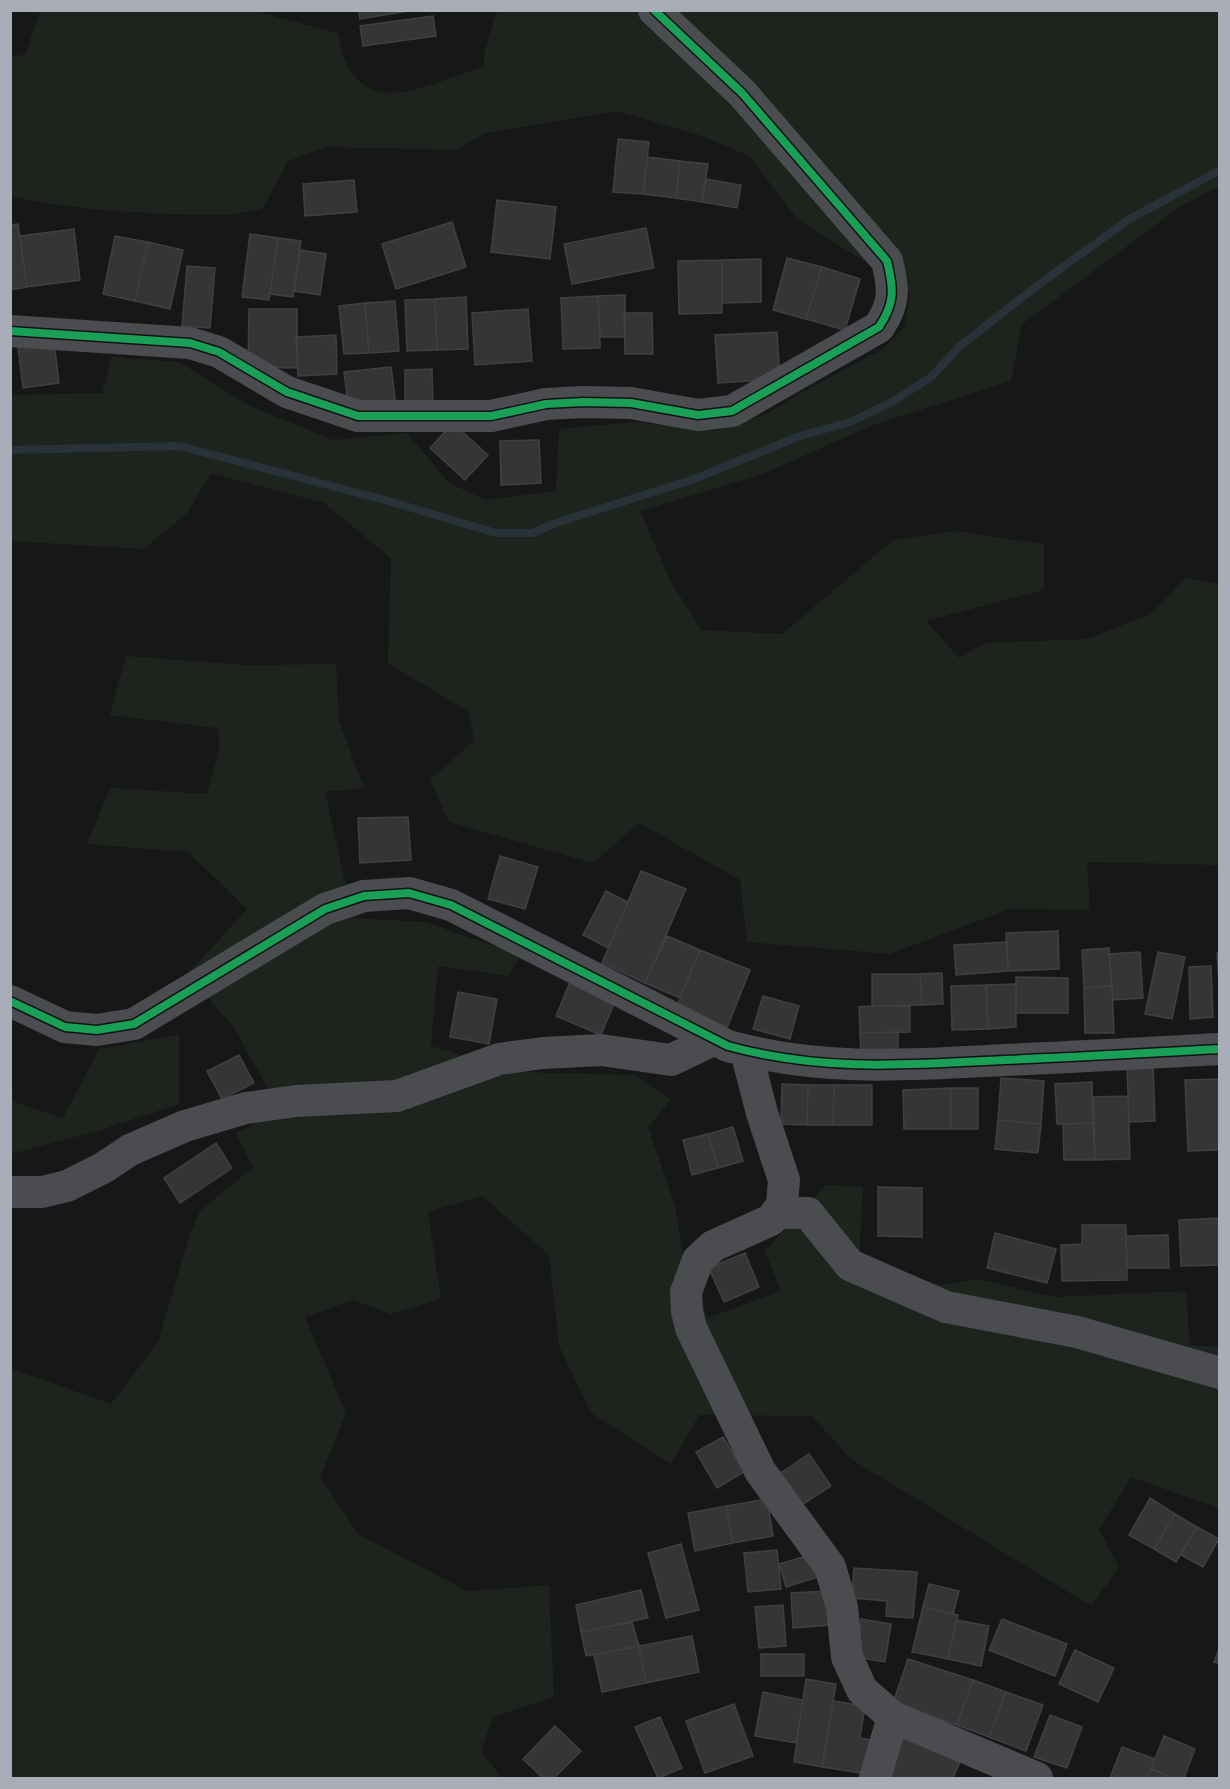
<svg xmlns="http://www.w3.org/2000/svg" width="1230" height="1789" font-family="Montserrat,sans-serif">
<rect width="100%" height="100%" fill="#171717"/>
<path fill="#1d241e" d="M 250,10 L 338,33 C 340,40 341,48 343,55 C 367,125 439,78 484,67 L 484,53 L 497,11 L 1219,11 L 1219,186 L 1180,207 L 1022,324 L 1011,381 L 873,425 L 763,474 L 640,511 L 670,580 L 701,630 L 782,634 L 893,540 L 955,531 L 1044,544 L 1044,590 L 926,621 L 959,658 L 985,643 L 1087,639 L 1151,614 L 1185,578 L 1219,584 L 1219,865 L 1087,862 L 1090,910 L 1010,909 L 890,954 L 747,942 L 740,880 L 639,823 L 593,863 L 449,822 L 430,780 L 474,741 L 469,712 L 388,663 L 391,558 L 324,503 L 211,473 L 188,512 L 144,549 L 11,541 L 11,395 L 102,393 L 112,357 L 179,362 L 248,405 L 333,440 L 407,433 L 449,483 L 486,500 L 556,491 L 559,429 L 635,422 L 716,431 L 767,414 L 802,392 L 883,349 L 905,326 L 910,293 L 853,254 L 798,220 L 749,156 L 705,137 L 618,111 L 485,133 L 457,150 L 327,147 L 288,161 L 263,208 C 229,218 206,215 171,214 C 116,212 64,208 11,196 L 11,56 L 25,55 L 40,11 Z
M 126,656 L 246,665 L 336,664 L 339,722 L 364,788 L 325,792 L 353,918 L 425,922 L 521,955 L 508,976 L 438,966 L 431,1046 L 521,1072 L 635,1075 L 671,1100 L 648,1127 L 676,1209 L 682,1253 L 708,1318 L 781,1291 L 765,1251 L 826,1185 L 863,1187 L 859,1265 L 942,1285 L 978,1279 L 1055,1297 L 1186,1291 L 1190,1345 L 1219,1347 L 1219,1508 L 1131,1477 L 1099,1530 L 1119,1567 L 1091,1606 L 851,1459 L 812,1416 L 699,1415 L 671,1464 L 591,1413 L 559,1346 L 549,1255 L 482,1196 L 428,1212 L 441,1299 L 390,1314 L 353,1300 L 305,1317 L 346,1413 L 320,1477 L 359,1535 L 468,1591 L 549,1585 L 554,1697 L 493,1717 L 481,1751 L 502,1778 L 11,1778 L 10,1368 L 111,1404 L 158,1342 L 190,1234 L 200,1211 L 253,1167 L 236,1133 L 268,1117 L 267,1087 L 233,1026 L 187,975 L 247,909 L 188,852 L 87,844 L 110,788 L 207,794 L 220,746 L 217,728 L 110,715 Z
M 179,1035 L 179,1104 L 97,1131 L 11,1154 L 11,1050 L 13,1102 L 63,1118 L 99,1049 Z"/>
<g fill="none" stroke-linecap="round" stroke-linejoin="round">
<path stroke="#2a3239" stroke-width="8" d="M 10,450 L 179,446 L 385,500 L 496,533 L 532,533 L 556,523 L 694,479 L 800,436 L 850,422 L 892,402 L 931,377 L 960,346 L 1038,285 L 1128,220 L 1220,170"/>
</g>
<path fill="#353536" stroke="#3f4043" stroke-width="1.5" d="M 359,10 L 415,10 L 360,19 Z
M 433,16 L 436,36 L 363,46 L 360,26 Z
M 618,139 L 649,142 L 643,194 L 613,192 Z
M 647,157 L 680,161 L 676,198 L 643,194 Z
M 680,161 L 708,164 L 702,202 L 676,198 Z
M 706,179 L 741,185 L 737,208 L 702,202 Z
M 354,180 L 357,212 L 305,216 L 303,184 Z
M 497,200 L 556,207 L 550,259 L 491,252 Z
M 452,222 L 466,267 L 396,289 L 382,244 Z
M 18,224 L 27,287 L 10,290 L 10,225 Z
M 646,228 L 654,268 L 572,284 L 564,244 Z
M 74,229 L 80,280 L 27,287 L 20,236 Z
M 250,234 L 278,238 L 269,300 L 242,297 Z
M 115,236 L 148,242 L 135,301 L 103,294 Z
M 278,238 L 301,241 L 293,297 L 270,294 Z
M 148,242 L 183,250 L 170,309 L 135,301 Z
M 300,250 L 326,254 L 320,295 L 294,291 Z
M 787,258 L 822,267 L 806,319 L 773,310 Z
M 761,259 L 761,302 L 722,303 L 722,260 Z
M 722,260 L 722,313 L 679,314 L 678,261 Z
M 187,266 L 215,268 L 210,328 L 182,326 Z
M 822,267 L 860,279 L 845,330 L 806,319 Z
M 625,295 L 625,337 L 600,337 L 598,296 Z
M 598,296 L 600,348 L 563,349 L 561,298 Z
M 466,297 L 468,349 L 437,350 L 435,299 Z
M 435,299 L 437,350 L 407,351 L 405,300 Z
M 395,301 L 399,351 L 369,353 L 365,303 Z
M 365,303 L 369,353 L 344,354 L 339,306 Z
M 249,309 L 297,309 L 297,368 L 248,367 Z
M 528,309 L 532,361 L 475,365 L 472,313 Z
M 624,313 L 652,313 L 653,354 L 625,354 Z
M 777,332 L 780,379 L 718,383 L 715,335 Z
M 336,335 L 337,374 L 298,376 L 296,337 Z
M 54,342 L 59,383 L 23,388 L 18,347 Z
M 391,367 L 396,406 L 349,411 L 344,372 Z
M 432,369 L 433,407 L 405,407 L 405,370 Z
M 453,423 L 488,455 L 465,480 L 430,448 Z
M 539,440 L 541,483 L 501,485 L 500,441 Z
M 408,817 L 411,860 L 360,863 L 358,818 Z
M 500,856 L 538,867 L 525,909 L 488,899 Z
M 641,871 L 686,889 L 645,983 L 602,963 Z
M 606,891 L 628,902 L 608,948 L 583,935 Z
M 1058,931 L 1059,969 L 1008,971 L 1006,933 Z
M 667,936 L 700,950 L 680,998 L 645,983 Z
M 1007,942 L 1008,971 L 956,975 L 954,945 Z
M 1109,948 L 1112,986 L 1084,988 L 1082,950 Z
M 700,950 L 750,970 L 727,1028 L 676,1008 Z
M 1140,952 L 1143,998 L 1113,1000 L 1109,954 Z
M 1158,952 L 1185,957 L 1172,1019 L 1145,1014 Z
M 1217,953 L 1220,953 L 1220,996 Z
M 1211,966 L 1213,1017 L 1190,1019 L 1189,967 Z
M 942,973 L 943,1004 L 922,1005 L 920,974 Z
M 872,974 L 920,974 L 922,1005 L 872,1006 Z
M 1016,977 L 1068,978 L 1068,1013 L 1016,1013 Z
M 570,982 L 615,1001 L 601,1035 L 556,1016 Z
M 1016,984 L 1016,1027 L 988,1029 L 986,985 Z
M 986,985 L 988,1029 L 952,1030 L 951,986 Z
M 1112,986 L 1114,1033 L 1085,1033 L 1084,988 Z
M 458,992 L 497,999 L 489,1044 L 450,1037 Z
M 763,996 L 799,1006 L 790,1039 L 753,1029 Z
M 872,1006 L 910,1006 L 910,1032 L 860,1033 L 859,1007 Z
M 898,1032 L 898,1053 L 861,1055 L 860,1033 Z
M 239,1055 L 254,1083 L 222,1099 L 207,1071 Z
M 1153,1065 L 1155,1121 L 1129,1122 L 1127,1066 Z
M 1001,1078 L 1044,1081 L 1041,1124 L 998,1120 Z
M 1220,1079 L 1220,1150 L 1188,1151 L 1185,1080 Z
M 1092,1082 L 1093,1123 L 1057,1124 L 1055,1084 Z
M 782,1084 L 808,1085 L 807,1125 L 781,1124 Z
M 808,1085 L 834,1085 L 833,1125 L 807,1125 Z
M 834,1085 L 872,1085 L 872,1125 L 833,1125 Z
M 951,1088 L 978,1088 L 978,1129 L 951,1129 Z
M 951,1088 L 951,1129 L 904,1129 L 903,1090 Z
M 1128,1096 L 1130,1159 L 1095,1160 L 1093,1097 Z
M 998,1120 L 1041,1124 L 1038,1153 L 995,1149 Z
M 1093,1123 L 1095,1160 L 1064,1160 L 1063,1124 Z
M 733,1127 L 743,1161 L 718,1168 L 708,1134 Z
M 708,1134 L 718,1168 L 692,1175 L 683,1140 Z
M 216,1143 L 232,1168 L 180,1203 L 164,1178 Z
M 878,1187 L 922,1188 L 922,1237 L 878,1236 Z
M 1220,1218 L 1220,1265 L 1181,1266 L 1179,1220 Z
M 1082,1225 L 1126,1225 L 1127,1280 L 1062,1281 L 1061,1245 L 1082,1244 Z
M 995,1233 L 1056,1249 L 1047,1283 L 987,1268 Z
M 1168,1235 L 1169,1268 L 1127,1268 L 1126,1236 Z
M 745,1253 L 759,1287 L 724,1302 L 709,1268 Z
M 723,1437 L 744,1472 L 717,1488 L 696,1452 Z
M 809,1454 L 831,1486 L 800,1506 L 779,1474 Z
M 1150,1498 L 1175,1514 L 1154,1549 L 1129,1535 Z
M 767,1499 L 773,1536 L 733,1543 L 726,1506 Z
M 726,1506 L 733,1543 L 695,1551 L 688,1513 Z
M 1175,1514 L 1197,1527 L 1176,1562 L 1154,1549 Z
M 1197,1527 L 1219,1539 L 1203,1567 L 1181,1555 Z
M 681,1544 L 699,1610 L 666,1618 L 648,1553 Z
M 777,1550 L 781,1589 L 748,1592 L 744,1553 Z
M 817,1553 L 824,1575 L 786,1587 L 779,1564 Z
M 854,1568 L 917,1572 L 913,1618 L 886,1616 L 887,1601 L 852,1598 Z
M 929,1584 L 959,1591 L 953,1614 L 923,1607 Z
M 641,1590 L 648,1618 L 581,1632 L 576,1605 Z
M 829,1591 L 831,1625 L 793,1628 L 791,1593 Z
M 783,1605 L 786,1646 L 759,1648 L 755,1607 Z
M 923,1607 L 958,1615 L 948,1659 L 912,1652 Z
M 861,1619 L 891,1624 L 885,1662 L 855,1657 Z
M 1002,1619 L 1067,1644 L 1055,1676 L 989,1650 Z
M 957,1620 L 989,1626 L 981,1666 L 948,1659 Z
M 632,1622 L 639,1646 L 586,1656 L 581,1632 Z
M 692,1636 L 699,1672 L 646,1683 L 639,1646 Z
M 639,1646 L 646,1683 L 602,1692 L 594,1655 Z
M 1220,1647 L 1220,1664 L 1214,1662 Z
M 1075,1650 L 1114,1668 L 1098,1702 L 1059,1684 Z
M 761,1654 L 804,1654 L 804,1676 L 761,1676 Z
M 908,1659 L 973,1680 L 957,1725 L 893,1703 Z
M 806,1679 L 836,1684 L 822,1767 L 794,1762 Z
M 973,1680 L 1006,1692 L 989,1737 L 957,1725 Z
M 763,1692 L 803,1700 L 796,1743 L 755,1736 Z
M 1006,1692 L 1043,1705 L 1026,1751 L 989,1737 Z
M 833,1701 L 865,1706 L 860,1738 L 877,1741 L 872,1775 L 822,1767 Z
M 734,1704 L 753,1756 L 705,1773 L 686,1721 Z
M 1050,1715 L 1082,1727 L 1067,1768 L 1034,1757 Z
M 660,1717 L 682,1768 L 658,1778 L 635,1727 Z
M 555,1726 L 581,1751 L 554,1778 L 543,1778 L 523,1759 Z
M 905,1726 L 964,1753 L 953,1778 L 882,1778 Z
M 1164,1736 L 1195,1749 L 1184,1778 L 1174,1778 L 1151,1769 Z
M 1122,1747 L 1155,1759 L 1147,1778 L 1110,1778 Z
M 1151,1769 L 1174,1778 L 1147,1778 Z"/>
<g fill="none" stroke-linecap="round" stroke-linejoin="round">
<path stroke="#4b4c50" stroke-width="32" d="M 10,331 L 190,343 L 219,352 L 287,392 L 358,416 L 491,416 L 546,404 L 583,402 L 631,403 L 698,415 L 732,411 L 879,327 C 895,303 894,289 887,261 L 742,93 L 654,10
M 10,1001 L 65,1027 L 97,1030 L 134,1024 L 325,909 L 364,896 L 409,893 L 451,905 L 728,1046 C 823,1072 908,1065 1005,1060 C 1077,1057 1148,1053 1220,1049
M 746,1051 L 762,1113 L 784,1180 L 782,1205 L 771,1220 L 713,1246 L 698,1260 L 686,1292 L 687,1311 L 691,1328 L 760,1471 L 830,1567 L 842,1607 L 847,1657 L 862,1690 L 893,1717 L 1037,1778
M 10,1192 L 42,1192 L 67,1186 L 103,1168 L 130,1150 L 185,1126 L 246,1108 L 296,1101 L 397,1096 L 499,1059 L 543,1053 L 601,1050 L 671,1060 L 715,1039
M 777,1213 L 808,1213 L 850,1265 L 946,1307 L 1077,1332 L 1220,1373
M 875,1778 L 893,1717"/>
<g stroke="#111113" stroke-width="11">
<path id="cycleway" d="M 10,331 L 190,343 L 219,352 L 287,392 L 358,416 L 491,416 L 546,404 L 583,402 L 631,403 L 698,415 L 732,411 L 879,327 C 895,303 894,289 887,261 L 742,93 L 654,10
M 10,1001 L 65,1027 L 97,1030 L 134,1024 L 325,909 L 364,896 L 409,893 L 451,905 L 728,1046 C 823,1072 908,1065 1005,1060 C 1077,1057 1148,1053 1220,1049"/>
</g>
<use href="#cycleway" stroke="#1a9f57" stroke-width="8"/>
</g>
<rect width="1230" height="1789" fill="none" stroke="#a8adb8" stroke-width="24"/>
</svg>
